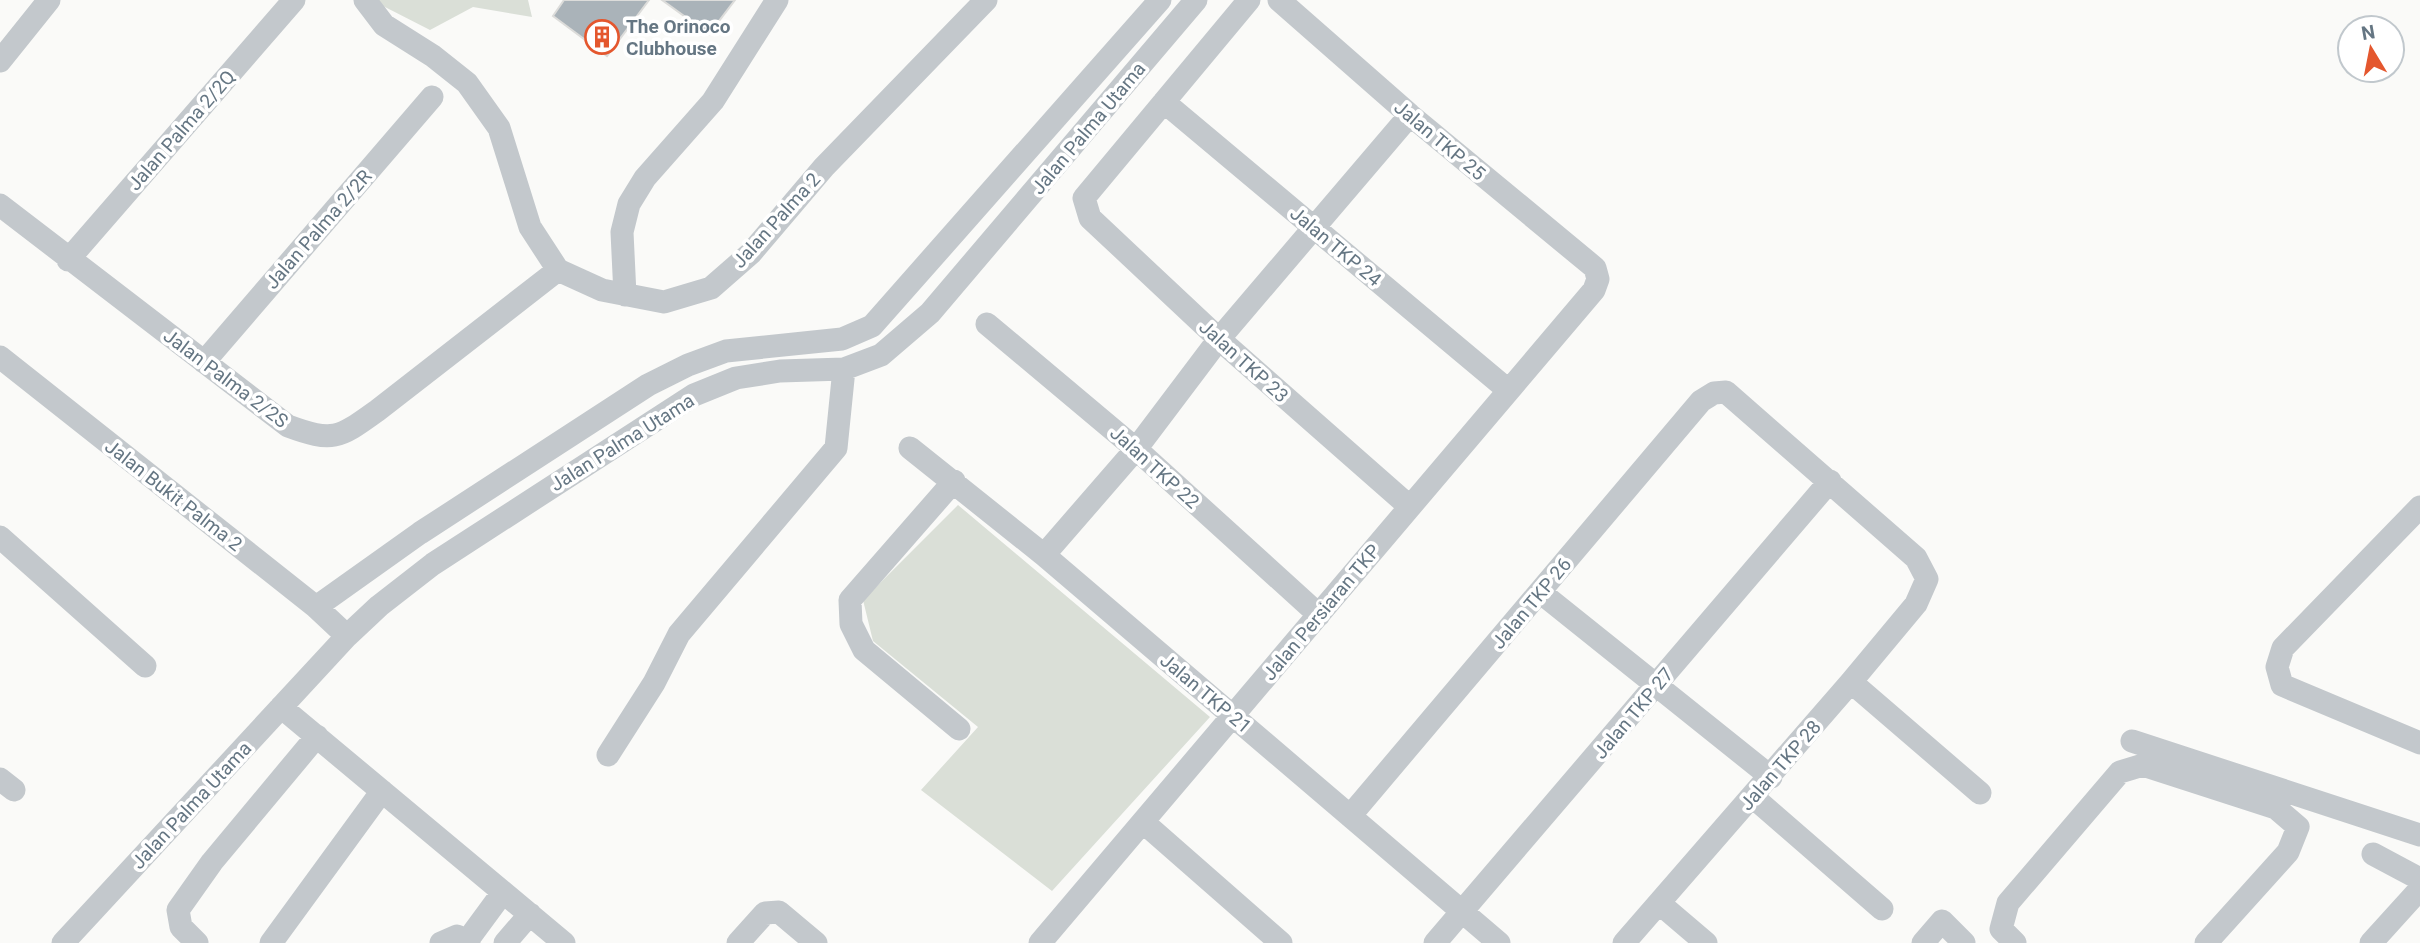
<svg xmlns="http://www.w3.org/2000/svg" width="2420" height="943" font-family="Roboto,sans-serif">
<rect width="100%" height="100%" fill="#fafaf8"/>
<path fill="#dadfd7" d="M 378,0 L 528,0 L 532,17 L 473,7 L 430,30 L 383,6 Z
M 958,505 L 1210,717 L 1052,891 L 921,790 L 978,727 L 873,641 L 863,600 Z"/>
<path fill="#aab3b9" stroke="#dcdcda" stroke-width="2" d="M 564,0 L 649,0 L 607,56 L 553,16 Z
M 662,0 L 735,0 L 709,34 Z"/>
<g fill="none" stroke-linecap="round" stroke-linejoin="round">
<path stroke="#c3c8cc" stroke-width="23" d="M 365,0 L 384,25 L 433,56 L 467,83 L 499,128 L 530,227 L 558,270 L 602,290 L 664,302 L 711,288 L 751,253 L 824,167 L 986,0
M 1249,0 L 1084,198 L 1090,218 L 1219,339 L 1410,507
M 0,61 L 49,0
M 1164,102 L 1508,390
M 0,205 L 288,426 C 334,443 339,438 378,410 L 558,270
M 68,260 L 294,0
M 625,295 L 622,232 L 629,204 L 645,178 L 713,101 L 777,0
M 987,324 L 1136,449 L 1319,615
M 0,357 L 316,607 L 347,636
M 204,362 L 432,97
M 910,448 L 1044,555 L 1499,943
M 954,481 L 850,600 L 851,624 L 864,650 L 959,729
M 2420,507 L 2283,648 L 2277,667 L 2282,685 L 2420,743
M 0,537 L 145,666
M 1044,555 L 1136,449 L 1219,339 L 1410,115
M 1540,592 L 1771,777
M 316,607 L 420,533 L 648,385 L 688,365 L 726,351 L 842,339 L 872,326 L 1160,0
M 1851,682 L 1980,793
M 281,707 L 564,943
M 2132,741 L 2420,835
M 608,755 L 654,683 L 679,634 L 836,448 L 844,369
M 0,779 L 14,790
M 1753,797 L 1882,909
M 1350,816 L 1701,401 L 1714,393 L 1726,392 L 1916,558 L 1927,579 L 1916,604 L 1851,682 L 1624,943
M 1143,822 L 1281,943
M 2373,854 L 2420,879
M 1659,903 L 1706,943
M 467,941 L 503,892
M 63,943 L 347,636 L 379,606 L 433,564 L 694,395 L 736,378 L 780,371 L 844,369 L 881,355 L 930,313 L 1196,0
M 197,943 L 181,927 L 178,910 L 212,862 L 317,736
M 271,943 L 382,791
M 441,943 L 457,936 L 469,943
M 505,943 L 530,914
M 738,943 L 765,913 L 779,912 L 816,943
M 1040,943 L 1594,290 L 1598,279 L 1595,268 L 1410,115 L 1279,0
M 1435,943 L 1830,481
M 1923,943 L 1942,921 L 1964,943
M 2015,943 L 2001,929 L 2008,903 L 2120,772 L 2143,765 L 2276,808 L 2298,827 L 2288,852 L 2206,943
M 2371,943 L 2420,889"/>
</g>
<defs>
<g id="building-ring" transform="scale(1.75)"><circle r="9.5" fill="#fff" stroke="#e4572e" stroke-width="1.5"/><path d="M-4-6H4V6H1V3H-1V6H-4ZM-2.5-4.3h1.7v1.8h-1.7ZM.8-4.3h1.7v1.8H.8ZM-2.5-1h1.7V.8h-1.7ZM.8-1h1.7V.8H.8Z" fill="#e4572e"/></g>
</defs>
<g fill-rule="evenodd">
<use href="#building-ring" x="602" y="37"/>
</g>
<g text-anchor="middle" stroke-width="7" stroke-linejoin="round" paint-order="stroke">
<g font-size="19" font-weight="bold" fill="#657683" stroke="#fff" text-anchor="start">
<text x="626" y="33">The Orinoco<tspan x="626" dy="22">Clubhouse</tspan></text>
</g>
<g font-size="19" fill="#657683" stroke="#fff">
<text transform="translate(1088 128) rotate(-50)" y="7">Jalan Palma Utama</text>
<text transform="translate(181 130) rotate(-49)" y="7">Jalan Palma 2/2Q</text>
<text transform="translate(1440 140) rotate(40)" y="7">Jalan TKP 25</text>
<text transform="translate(776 220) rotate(-48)" y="7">Jalan Palma 2</text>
<text transform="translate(318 229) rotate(-49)" y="7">Jalan Palma 2/2R</text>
<text transform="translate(1336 246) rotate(40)" y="7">Jalan TKP 24</text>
<text transform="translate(1244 361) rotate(42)" y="7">Jalan TKP 23</text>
<text transform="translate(226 378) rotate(37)" y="7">Jalan Palma 2/2S</text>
<text transform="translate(622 442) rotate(-32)" y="7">Jalan Palma Utama</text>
<text transform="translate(1155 467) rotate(42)" y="7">Jalan TKP 22</text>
<text transform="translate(174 495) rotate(38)" y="7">Jalan Bukit Palma 2</text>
<text transform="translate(1531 603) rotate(-50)" y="7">Jalan TKP 26</text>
<text transform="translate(1321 612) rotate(-50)" y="7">Jalan Persiaran TKP</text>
<text transform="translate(1206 693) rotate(40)" y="7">Jalan TKP 21</text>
<text transform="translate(1633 713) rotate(-50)" y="7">Jalan TKP 27</text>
<text transform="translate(1780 765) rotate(-49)" y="7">Jalan TKP 28</text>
<text transform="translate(191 805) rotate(-47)" y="7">Jalan Palma Utama</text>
</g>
</g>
<g transform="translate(2371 49) rotate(350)"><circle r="33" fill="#ffffff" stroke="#c1c8cd" stroke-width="2"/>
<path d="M0-5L12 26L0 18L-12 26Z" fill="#e4572e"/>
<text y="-10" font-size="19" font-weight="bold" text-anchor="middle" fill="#657683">N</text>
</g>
</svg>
